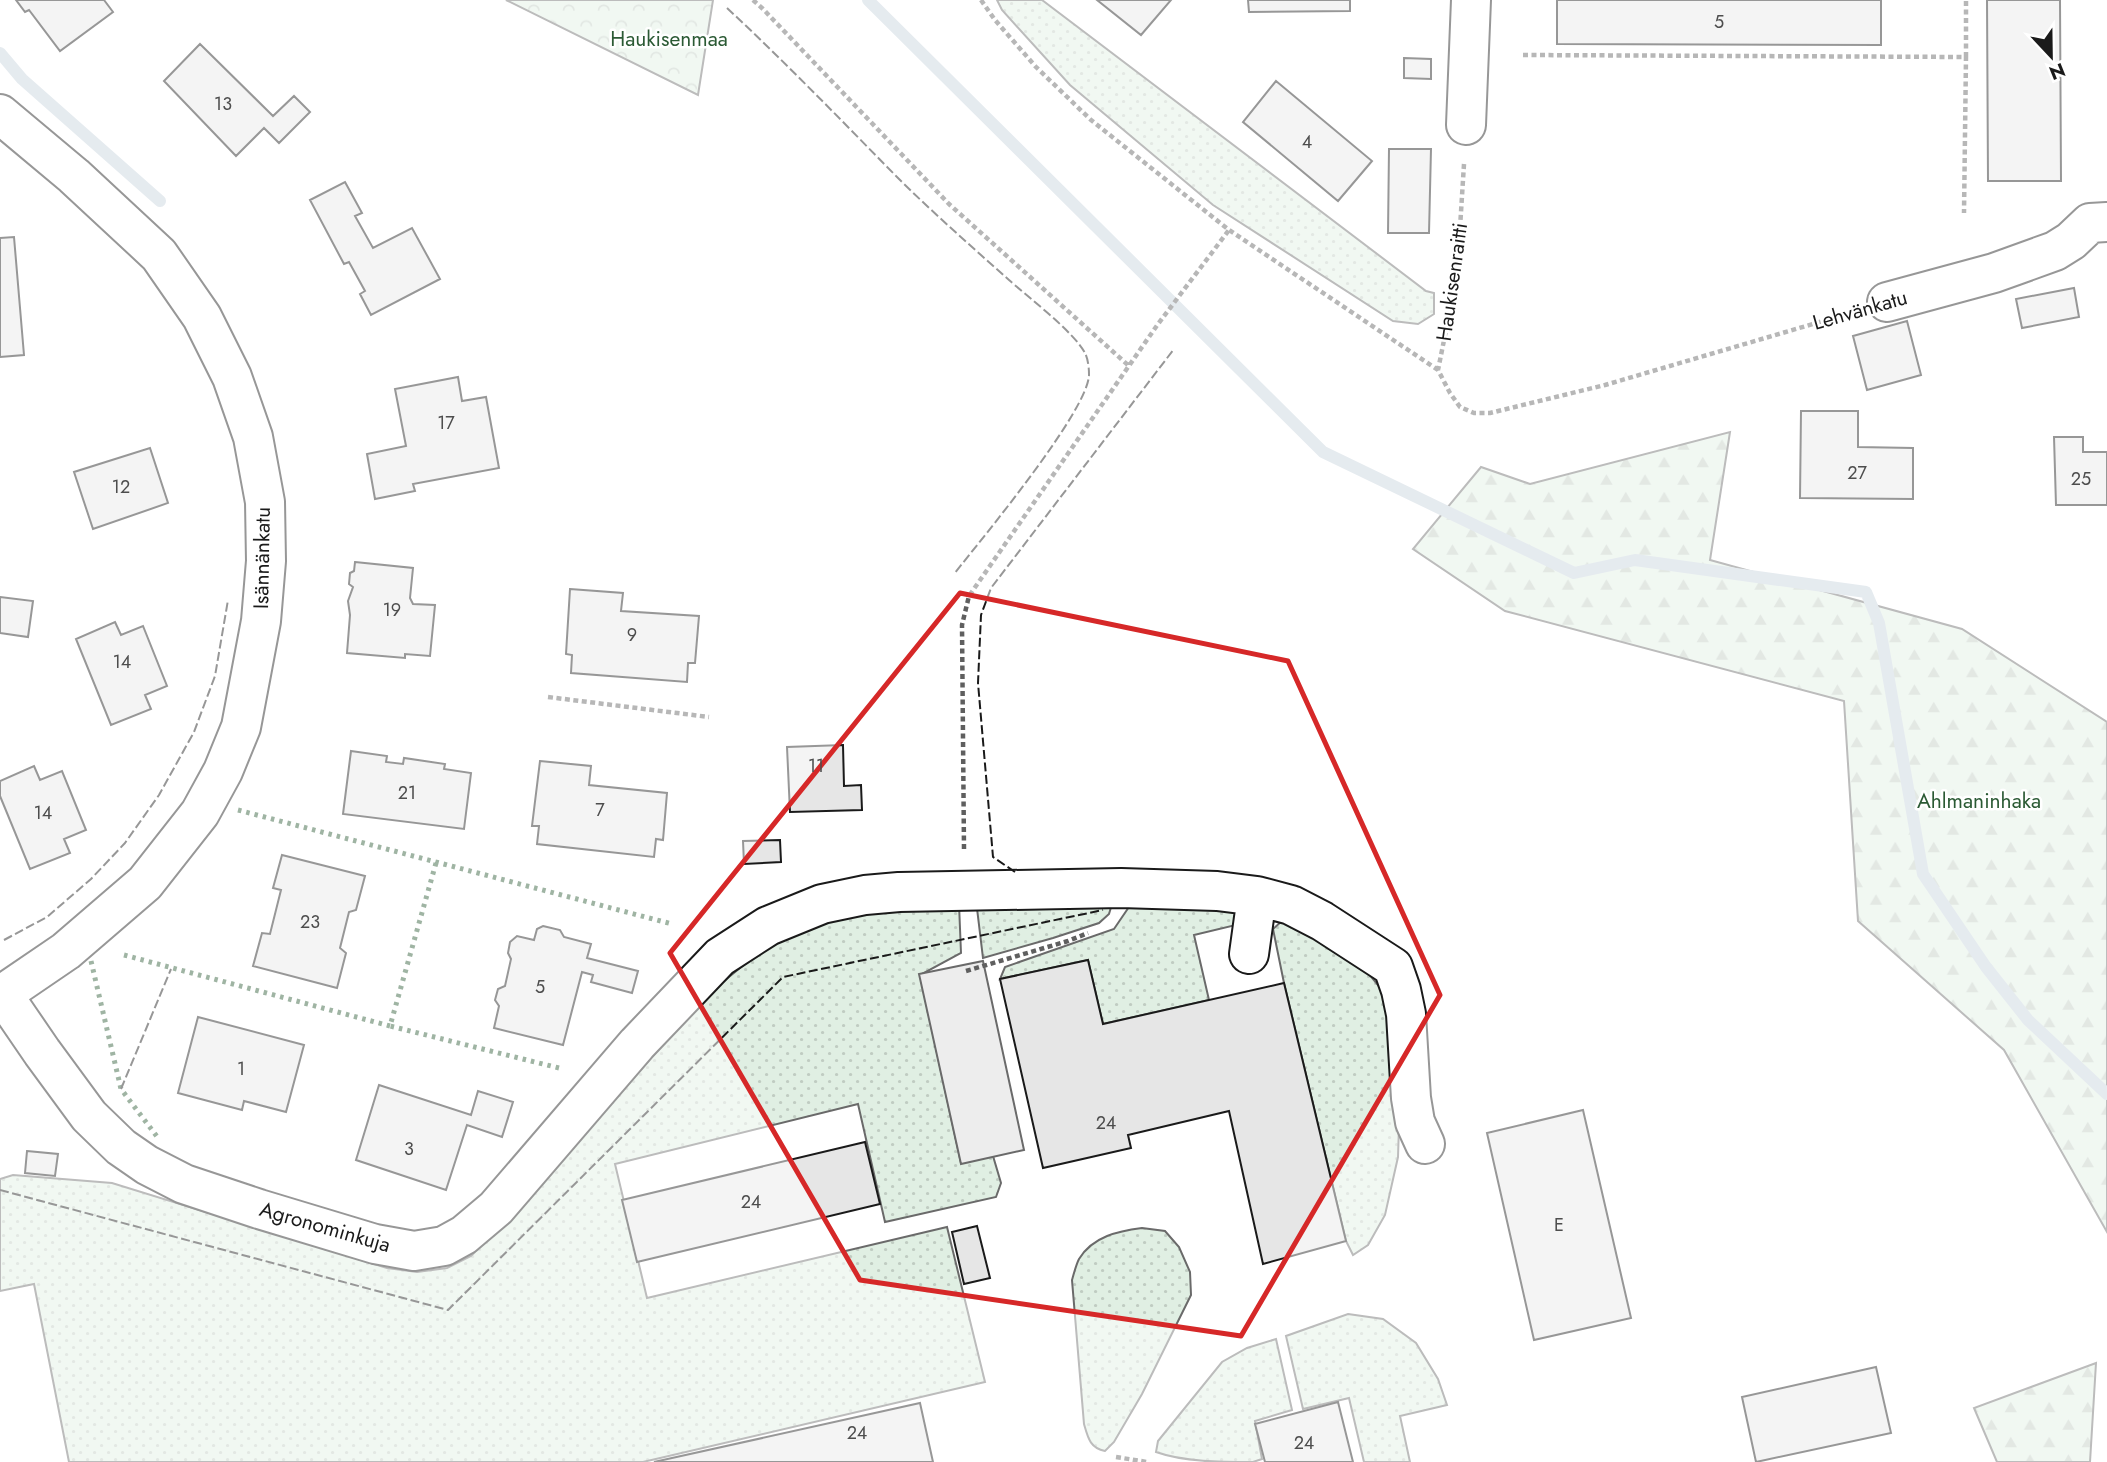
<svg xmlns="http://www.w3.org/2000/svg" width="2107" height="1462" font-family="Jost,sans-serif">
<defs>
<pattern id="grass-dots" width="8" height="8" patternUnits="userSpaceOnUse" patternTransform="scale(1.75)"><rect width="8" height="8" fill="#e0efe3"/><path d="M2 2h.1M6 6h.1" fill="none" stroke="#c0ccc2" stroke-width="1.8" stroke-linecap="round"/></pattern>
<pattern id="forest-firs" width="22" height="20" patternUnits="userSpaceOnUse" patternTransform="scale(1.75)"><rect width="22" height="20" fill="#e0efe3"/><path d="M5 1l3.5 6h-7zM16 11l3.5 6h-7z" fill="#c0ccc2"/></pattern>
<pattern id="park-crowns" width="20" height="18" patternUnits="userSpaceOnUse" patternTransform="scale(1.75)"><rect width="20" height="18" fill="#e0efe3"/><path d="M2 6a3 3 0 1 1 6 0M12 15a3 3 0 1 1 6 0" fill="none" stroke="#c0ccc2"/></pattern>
</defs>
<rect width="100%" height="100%" fill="#fff"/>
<path fill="url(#grass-dots)" stroke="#6a6a6a" stroke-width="2" d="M 997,0 L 1042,0 L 1426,291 L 1434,293 L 1434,314 L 1418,324 L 1393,321 L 1213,205 L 1070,85 L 1002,10 Z
M 976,900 L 1112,904 L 1109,914 L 1099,923 L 1053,938 L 983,958 Z
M 959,904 L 961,953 L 920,975 L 961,1163 L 993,1156 L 1001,1183 L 996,1197 L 885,1222 L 858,1104 L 615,1164 L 647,1298 L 947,1227 L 985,1382 L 643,1462 L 69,1462 L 34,1284 L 0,1291 L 0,1179 L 13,1175 L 112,1183 L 387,1268 L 417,1272 L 447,1268 L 471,1256 L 507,1220 L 708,994 L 773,941 L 818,915 Z
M 1131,904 L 1234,905 L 1240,915 L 1236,925 L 1194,935 L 1209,1000 L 1103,1024 L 1088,960 L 1000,979 L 1005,967 L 1114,929 Z
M 1283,920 L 1354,956 L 1383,991 L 1401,1063 L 1398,1157 L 1385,1215 L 1368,1245 L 1353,1255 L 1346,1241 L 1284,983 L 1273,929 Z
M 1142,1228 L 1165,1231 L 1179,1247 L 1190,1272 L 1191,1295 L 1142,1394 L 1114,1442 L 1105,1451 C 1090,1448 1088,1438 1084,1424 L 1072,1280 C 1074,1273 1076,1265 1079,1259 C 1093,1236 1119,1231 1142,1228 Z
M 1348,1314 L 1383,1319 L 1416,1343 L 1438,1379 L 1447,1405 L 1400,1416 L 1410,1462 L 1364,1462 L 1349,1398 L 1303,1409 L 1286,1336 Z
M 1276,1339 L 1292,1410 L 1255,1421 L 1262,1459 L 1253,1462 C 1221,1462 1184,1462 1156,1452 L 1158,1441 L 1222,1362 L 1247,1348 Z"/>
<path fill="url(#forest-firs)" stroke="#6a6a6a" stroke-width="2" d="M 1730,432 L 1710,560 L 1962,629 L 2107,722 L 2107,1232 L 2004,1050 L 1858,921 L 1844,701 L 1505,611 L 1413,549 L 1481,467 L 1530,484 Z
M 2096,1363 L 2090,1462 L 1997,1462 L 1974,1408 Z"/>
<path fill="url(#park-crowns)" stroke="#6a6a6a" stroke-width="2" d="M 506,0 L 713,0 L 698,95 Z"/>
<path fill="#ededed" stroke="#6a6a6a" stroke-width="2" d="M 983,961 L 1024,1150 L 961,1164 L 919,974 Z"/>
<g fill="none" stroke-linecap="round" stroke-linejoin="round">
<path stroke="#c6d2dc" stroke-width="12" d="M 868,0 L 1323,452 L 1574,573 L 1635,560 L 1866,592 L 1879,623 L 1923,874 L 1986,967 L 2028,1020 L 2107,1094
M 0,53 L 22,79 L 160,201"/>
</g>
<path fill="#e6e6e6" stroke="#1a1a1a" stroke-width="2" d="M 16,0 L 104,0 L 113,12 L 60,51 L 29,10 L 25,12 Z
M 1097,0 L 1171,0 L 1141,35 Z
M 1248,0 L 1350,0 L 1350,11 L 1249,12 Z
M 1557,0 L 1881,0 L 1881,45 L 1557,44 Z
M 1987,0 L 2060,0 L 2061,181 L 1988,181 Z
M 200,44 L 273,116 L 294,96 L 310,112 L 279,143 L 264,128 L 236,156 L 164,81 Z
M 1404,58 L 1431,59 L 1431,79 L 1404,78 Z
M 1276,81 L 1372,161 L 1338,201 L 1243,122 Z
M 1389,149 L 1431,149 L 1429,233 L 1388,233 Z
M 345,182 L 362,213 L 355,216 L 373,248 L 412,228 L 440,279 L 371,315 L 360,294 L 365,291 L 349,262 L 344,264 L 310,200 Z
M 14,237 L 24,355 L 0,357 L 0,238 Z
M 2074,288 L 2079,317 L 2022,328 L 2016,299 Z
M 1907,321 L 1921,375 L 1867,390 L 1853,336 Z
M 458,377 L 462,401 L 486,397 L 499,468 L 413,484 L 415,491 L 375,499 L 367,454 L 406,446 L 395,389 Z
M 1801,411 L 1858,411 L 1858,447 L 1913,448 L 1913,499 L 1800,498 Z
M 2054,437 L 2083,437 L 2083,452 L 2107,452 L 2107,505 L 2056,505 Z
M 150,448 L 168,503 L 93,529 L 74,472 Z
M 355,562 L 413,568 L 410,598 L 413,604 L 435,605 L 430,656 L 405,654 L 405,658 L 347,653 L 350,615 L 348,601 L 353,587 L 349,584 L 350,573 L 354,571 Z
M 570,589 L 623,593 L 621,611 L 699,616 L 695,663 L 688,663 L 687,682 L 571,673 L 572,655 L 566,654 Z
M 0,597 L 33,601 L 28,637 L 0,633 Z
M 115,622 L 121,635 L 143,626 L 167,686 L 145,695 L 151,709 L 111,725 L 76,639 Z
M 843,745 L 844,786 L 861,785 L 862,810 L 790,812 L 787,747 Z
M 351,751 L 387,756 L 386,762 L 403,764 L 404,758 L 445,764 L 444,769 L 471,773 L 464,829 L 343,814 Z
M 540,761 L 591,766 L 589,785 L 667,793 L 663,840 L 656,839 L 654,857 L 537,844 L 539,826 L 532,826 Z
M 34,766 L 40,780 L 62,771 L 86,830 L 64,839 L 70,853 L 30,869 L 0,796 L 0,781 Z
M 780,840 L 781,862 L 744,864 L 743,841 Z
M 282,855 L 365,876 L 356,910 L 349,912 L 340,948 L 346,953 L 337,988 L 253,966 L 262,933 L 270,934 L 281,890 L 273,888 Z
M 543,926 L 560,930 L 564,937 L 591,944 L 587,958 L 638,971 L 632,993 L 591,982 L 593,975 L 582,972 L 563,1045 L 494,1028 L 499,1006 L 495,1000 L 498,989 L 505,986 L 511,959 L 508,953 L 510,942 L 517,936 L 534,940 L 537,929 Z
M 1088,960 L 1103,1024 L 1284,983 L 1346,1241 L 1263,1264 L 1229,1111 L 1128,1135 L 1131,1148 L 1043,1168 L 1000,979 Z
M 198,1017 L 304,1045 L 286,1112 L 244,1101 L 242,1110 L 178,1093 Z
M 379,1085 L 471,1115 L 478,1091 L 513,1102 L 502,1137 L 467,1125 L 446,1190 L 356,1160 Z
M 1583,1110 L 1631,1318 L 1534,1340 L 1487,1133 Z
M 865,1142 L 880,1204 L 637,1262 L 622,1200 Z
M 27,1151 L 58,1154 L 55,1176 L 25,1173 Z
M 977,1226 L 990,1278 L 964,1284 L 952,1232 Z
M 1876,1367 L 1891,1433 L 1756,1462 L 1742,1397 Z
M 1338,1402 L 1353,1462 L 1265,1462 L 1255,1424 Z
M 920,1403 L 933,1462 L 654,1462 Z"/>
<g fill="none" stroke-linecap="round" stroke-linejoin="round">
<g stroke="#1a1a1a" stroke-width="42">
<path id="minor" d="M 0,114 L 74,176 L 159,255 L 202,317 L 232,377 L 253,437 L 265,502 L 266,561 L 261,621 L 241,727 L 223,771 L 200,813 L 145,883 L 66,951 L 0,996
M 1466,125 L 1471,0
M 1887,302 L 1994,273 L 2055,251 L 2071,241 L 2090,223 L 2107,222
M 1249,954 L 1257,896
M 3,995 L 42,1052 L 89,1116 L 121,1147 L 147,1165 L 184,1184 L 259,1209 L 375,1244 L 414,1251 L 444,1246 L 464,1235 L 496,1208 L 637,1044 L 720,957 L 768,926 L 822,904 L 865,895 L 899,892 L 1121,888 L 1217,891 L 1257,896 L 1291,905 L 1322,921 L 1393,967 L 1401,990 L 1406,1014 L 1411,1098 L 1415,1122 L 1425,1144"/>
</g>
<path stroke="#5f5f5f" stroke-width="4.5" stroke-dasharray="5 3.5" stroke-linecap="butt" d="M 753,0 L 763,9 L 949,204 L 1129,366
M 981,0 L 995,20 L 1036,67 L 1091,120 L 1229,230 L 1438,370
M 1523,55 L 1966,57 L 1964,213
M 1966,57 L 1966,0
M 1464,164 L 1457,276 L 1438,370 L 1450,393 L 1460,407 L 1474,413 L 1490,413 L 1605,385 L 1847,314
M 548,697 L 709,717
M 964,849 L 962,625 L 969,596 L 1158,324 L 1229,230
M 966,971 L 1068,941 L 1088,933
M 1116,1457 L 1147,1462"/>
<use href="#minor" stroke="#fff" stroke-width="38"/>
<path stroke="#2b5a34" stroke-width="5" stroke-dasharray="3.5 5" stroke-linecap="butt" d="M 238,810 L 672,924
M 436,863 L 390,1026 L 559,1068
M 124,955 L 390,1026
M 91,961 L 121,1089 L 158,1138"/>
<path stroke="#1a1a1a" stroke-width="2" stroke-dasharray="9 3.5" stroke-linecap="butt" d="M 727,8 C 785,62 840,119 896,176 C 932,212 971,246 1009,280 C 1028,297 1074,332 1085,353 C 1088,359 1089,368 1089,374 C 1090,409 980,541 954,574
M 1015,872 L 993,857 L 978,683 L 981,615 L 991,588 L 1174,349
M 4,940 L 47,917 L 91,879 L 125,843 L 159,795 L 194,732 L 215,676 L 228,600
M 121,1089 L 171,969
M 0,1190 L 448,1310 L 783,977 L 1103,910"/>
</g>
<path d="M0 0H2107V1462H0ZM 960,593 L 1288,661 L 1440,995 L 1241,1336 L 860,1280 L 670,953 Z" fill="#fff" fill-opacity=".55" fill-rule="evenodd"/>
<path fill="none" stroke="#d62828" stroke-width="5" stroke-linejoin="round" d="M 960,593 L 1288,661 L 1440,995 L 1241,1336 L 860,1280 L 670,953 Z"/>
<g text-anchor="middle" stroke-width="5" stroke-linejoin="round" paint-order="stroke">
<g font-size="18" fill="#4d4d4d">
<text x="1719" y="28">5</text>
<text x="223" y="110">13</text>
<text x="1307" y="148">4</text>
<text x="446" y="429">17</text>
<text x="1857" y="479">27</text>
<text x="2081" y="485">25</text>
<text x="121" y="493">12</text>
<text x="392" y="616">19</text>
<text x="632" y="641">9</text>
<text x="122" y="668">14</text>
<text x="816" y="772">11</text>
<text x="407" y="799">21</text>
<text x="600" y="816">7</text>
<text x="43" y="819">14</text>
<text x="310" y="928">23</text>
<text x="540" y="993">5</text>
<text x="241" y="1075">1</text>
<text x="1106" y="1129">24</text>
<text x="409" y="1155">3</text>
<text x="751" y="1208">24</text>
<text x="1559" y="1231">E</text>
<text x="857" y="1439">24</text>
<text x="1304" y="1449">24</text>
</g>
<g font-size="21" fill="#2b5a34" stroke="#fff">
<text x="669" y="46">Haukisenmaa</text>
<text x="1979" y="808">Ahlmaninhaka</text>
</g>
<g font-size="21" fill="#1a1a1a" stroke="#fff">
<text transform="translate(1452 282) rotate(-82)" y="7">Haukisenraitti</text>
<text transform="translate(1860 310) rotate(-16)" y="7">Lehvänkatu</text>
<text transform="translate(262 558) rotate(-89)" y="7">Isännänkatu</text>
<text transform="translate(325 1227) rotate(16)" y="7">Agronominkuja</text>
</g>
</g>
<g transform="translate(2051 56) rotate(158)" stroke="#ffffff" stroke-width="5" paint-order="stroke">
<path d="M0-5L12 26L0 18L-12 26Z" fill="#1a1a1a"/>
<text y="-10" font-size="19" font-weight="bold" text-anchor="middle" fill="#1a1a1a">N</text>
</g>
</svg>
